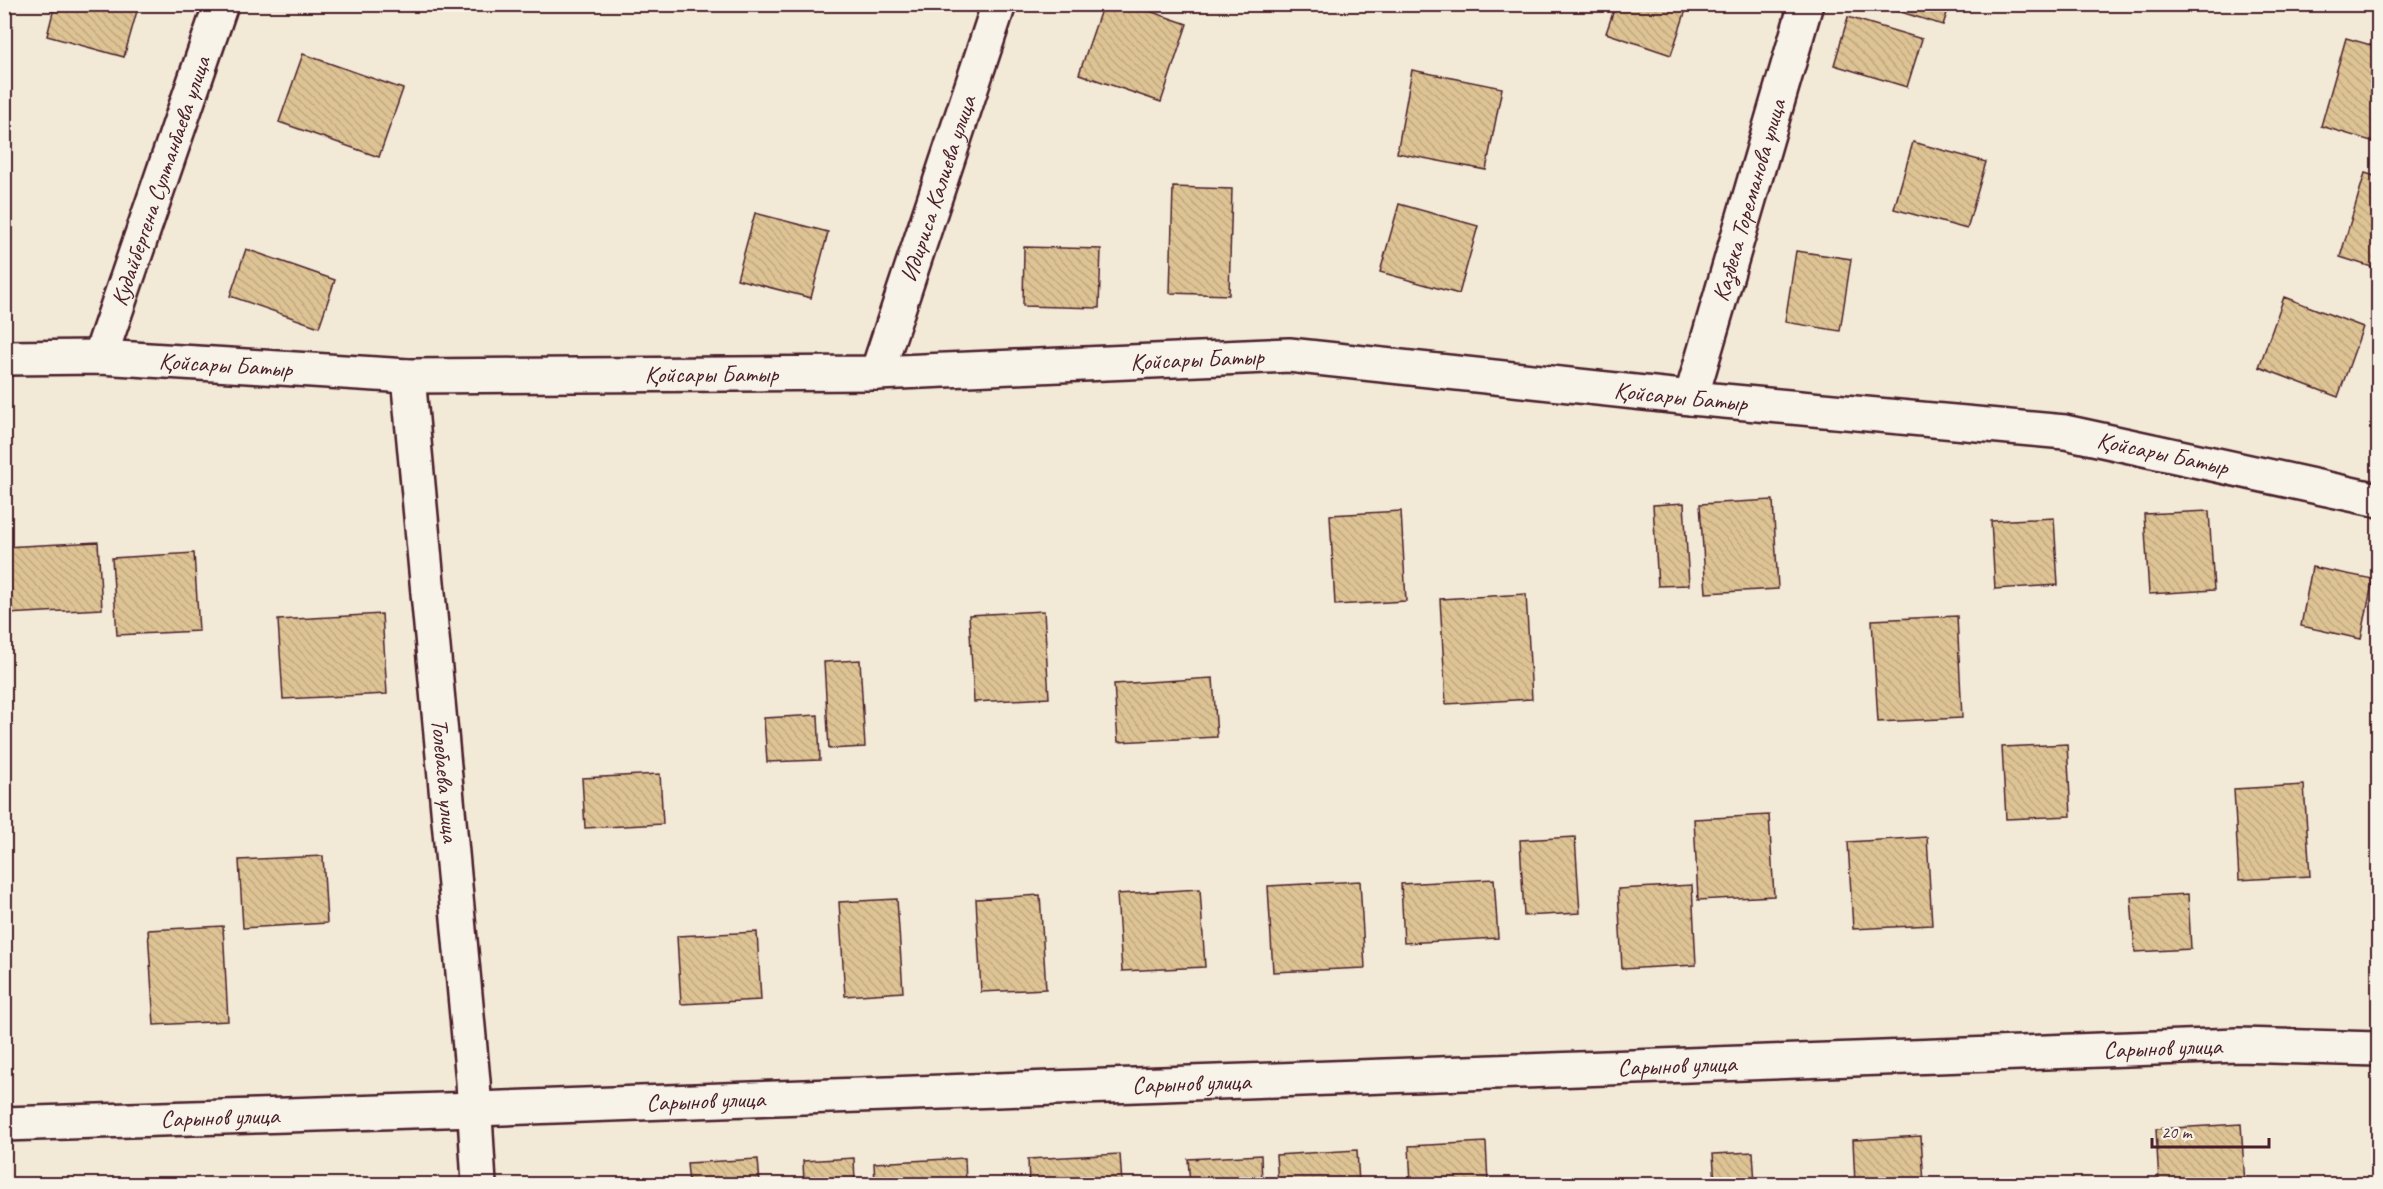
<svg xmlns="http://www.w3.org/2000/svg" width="2383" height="1189" font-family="Caveat,sans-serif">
<defs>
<pattern id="building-back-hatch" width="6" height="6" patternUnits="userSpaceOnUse" patternTransform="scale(1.5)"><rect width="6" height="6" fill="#dec494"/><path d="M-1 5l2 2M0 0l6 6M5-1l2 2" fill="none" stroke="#c0a880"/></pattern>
</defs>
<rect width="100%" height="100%" fill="#f2ead7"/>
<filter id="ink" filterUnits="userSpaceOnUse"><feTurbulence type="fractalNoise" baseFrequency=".0167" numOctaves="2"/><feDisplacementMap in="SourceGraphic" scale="12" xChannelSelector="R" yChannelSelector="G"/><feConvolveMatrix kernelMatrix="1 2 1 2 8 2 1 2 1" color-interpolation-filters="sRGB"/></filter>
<g filter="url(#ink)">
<path fill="url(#building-back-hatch)" stroke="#4a1f2b" stroke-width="1.5" d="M 55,4 L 139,4 L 124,57 L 47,36 Z
M 1103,4 L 1129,4 L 1187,24 L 1161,102 L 1079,74 Z
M 1616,4 L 1688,4 L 1671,55 L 1606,33 Z
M 1875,4 L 1950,4 L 1943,25 Z
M 1848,17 L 1922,39 L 1907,87 L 1834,65 Z
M 2346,38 L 2378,47 L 2378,143 L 2321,126 Z
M 303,54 L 403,89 L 379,157 L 279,122 Z
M 1412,70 L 1502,88 L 1486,170 L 1397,153 Z
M 1913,142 L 1986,162 L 1967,229 L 1894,209 Z
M 2365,173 L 2378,177 L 2378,269 L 2340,257 Z
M 1173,187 L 1232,189 L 1229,295 L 1170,293 Z
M 1399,204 L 1478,226 L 1459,294 L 1380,272 Z
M 755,213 L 828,232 L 811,298 L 737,279 Z
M 1024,247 L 1101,249 L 1099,308 L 1023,306 Z
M 246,249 L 335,280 L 319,327 L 230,296 Z
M 1796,251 L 1851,259 L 1840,331 L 1785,322 Z
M 2284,297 L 2363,327 L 2338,397 L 2259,367 Z
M 1773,500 L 1778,589 L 1706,593 L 1700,504 Z
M 1684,503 L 1689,585 L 1658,586 L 1653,505 Z
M 1401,511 L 1406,601 L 1335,605 L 1330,515 Z
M 2209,511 L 2214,590 L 2149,594 L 2144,514 Z
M 2054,518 L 2058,585 L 1995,589 L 1991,521 Z
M 98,542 L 102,609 L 6,614 L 4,547 Z
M 194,553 L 199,631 L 117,635 L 112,558 Z
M 2312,567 L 2373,579 L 2361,639 L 2301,626 Z
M 1526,594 L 1532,699 L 1446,704 L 1440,599 Z
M 1044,611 L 1049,698 L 974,702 L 969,615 Z
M 382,614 L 387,694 L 283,699 L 278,620 Z
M 1957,616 L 1962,718 L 1878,722 L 1872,620 Z
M 860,660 L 865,747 L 829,749 L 824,662 Z
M 1213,678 L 1217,737 L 1118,742 L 1114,684 Z
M 818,715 L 820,760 L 767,762 L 764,718 Z
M 2067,744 L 2071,816 L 2006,819 L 2002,747 Z
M 660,774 L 663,824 L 585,828 L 582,778 Z
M 2304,785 L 2310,876 L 2239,880 L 2234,789 Z
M 1769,815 L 1774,896 L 1698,900 L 1694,819 Z
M 1575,837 L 1580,913 L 1524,916 L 1520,840 Z
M 1927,837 L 1932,925 L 1853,929 L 1848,842 Z
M 323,856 L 327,923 L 243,928 L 239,860 Z
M 1494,879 L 1498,938 L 1404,943 L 1401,884 Z
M 1360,881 L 1365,968 L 1273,972 L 1268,886 Z
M 1692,885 L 1696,965 L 1622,969 L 1618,889 Z
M 1200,889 L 1205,967 L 1122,971 L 1117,894 Z
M 2188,894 L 2191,949 L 2135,952 L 2131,897 Z
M 1040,895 L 1046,989 L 981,992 L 976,899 Z
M 897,899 L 903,992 L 845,996 L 839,902 Z
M 223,926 L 228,1021 L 154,1025 L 148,930 Z
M 757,932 L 761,1000 L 681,1004 L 677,936 Z
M 2241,1124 L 2245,1184 L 2159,1184 L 2156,1129 Z
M 1921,1136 L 1924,1184 L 1855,1184 L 1853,1140 Z
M 1486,1142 L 1488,1184 L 1411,1184 L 1409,1146 Z
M 1357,1150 L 1359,1184 L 1278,1184 L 1276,1155 Z
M 1753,1152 L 1755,1184 L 1715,1184 L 1713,1154 Z
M 1120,1154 L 1122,1184 L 1029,1184 L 1028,1159 Z
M 1261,1155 L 1262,1184 L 1190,1184 L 1188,1159 Z
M 854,1158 L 855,1184 L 804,1184 L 803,1161 Z
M 965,1158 L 966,1184 L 875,1184 L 874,1163 Z
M 758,1159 L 760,1184 L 689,1184 L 687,1163 Z"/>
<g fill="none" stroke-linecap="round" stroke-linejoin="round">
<g stroke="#4a1f2b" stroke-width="38">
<g id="minor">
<path id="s1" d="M 100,357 L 221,4"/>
<path id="s2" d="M 4,358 L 100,357 L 408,376 L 877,373 L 1289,355 L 1691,398 L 2065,432 L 2378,500"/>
<path id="s3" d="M 877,373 L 999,4"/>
<path id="s4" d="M 408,376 L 473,1081 L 479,1184"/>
<path id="s5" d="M 1691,398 L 1806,4"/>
<path id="s6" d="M 4,1124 L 475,1109 L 2238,1045 L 2378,1049"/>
</g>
</g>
<use href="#minor" stroke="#f7f3e8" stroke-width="33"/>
</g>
</g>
<g text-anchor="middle" stroke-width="6" stroke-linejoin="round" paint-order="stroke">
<g font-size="24" fill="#4a1f2b" stroke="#f7f3e8">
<text dy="8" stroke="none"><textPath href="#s1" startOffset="186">Кудайбергена Султанбаева улица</textPath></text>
<text dy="8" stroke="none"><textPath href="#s3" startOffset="194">Идириса Калиева улица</textPath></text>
<text dy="8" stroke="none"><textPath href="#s5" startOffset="206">Казбека Тореманова улица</textPath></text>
<text dy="8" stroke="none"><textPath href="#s2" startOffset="1194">Қойсары Батыр</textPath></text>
<text dy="8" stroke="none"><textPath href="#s2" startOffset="222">Қойсары Батыр</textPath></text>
<text dy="8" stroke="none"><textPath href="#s2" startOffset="708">Қойсары Батыр</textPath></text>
<text dy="8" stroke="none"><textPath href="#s2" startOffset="1680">Қойсары Батыр</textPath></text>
<text dy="8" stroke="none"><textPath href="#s2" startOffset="2166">Қойсары Батыр</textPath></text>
<text dy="8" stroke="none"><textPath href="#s4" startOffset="406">Толебаева улица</textPath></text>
<text dy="8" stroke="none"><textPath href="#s6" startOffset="2160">Сарынов улица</textPath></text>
<text dy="8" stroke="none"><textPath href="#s6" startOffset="1674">Сарынов улица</textPath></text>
<text dy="8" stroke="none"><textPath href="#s6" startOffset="1188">Сарынов улица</textPath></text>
<text dy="8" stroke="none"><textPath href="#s6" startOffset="702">Сарынов улица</textPath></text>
<text dy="8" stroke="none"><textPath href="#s6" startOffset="216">Сарынов улица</textPath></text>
</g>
</g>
<rect width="2383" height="1189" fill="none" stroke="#f7f3e8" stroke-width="24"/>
<rect x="12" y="12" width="2359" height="1165" fill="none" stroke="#4a1f2b" stroke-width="2" filter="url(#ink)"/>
<path d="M2152 1138v9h117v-9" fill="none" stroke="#4a1f2b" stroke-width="3"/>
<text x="2161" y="1138" font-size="18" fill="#4a1f2b" stroke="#f7f3e8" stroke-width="4.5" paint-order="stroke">20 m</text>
</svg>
